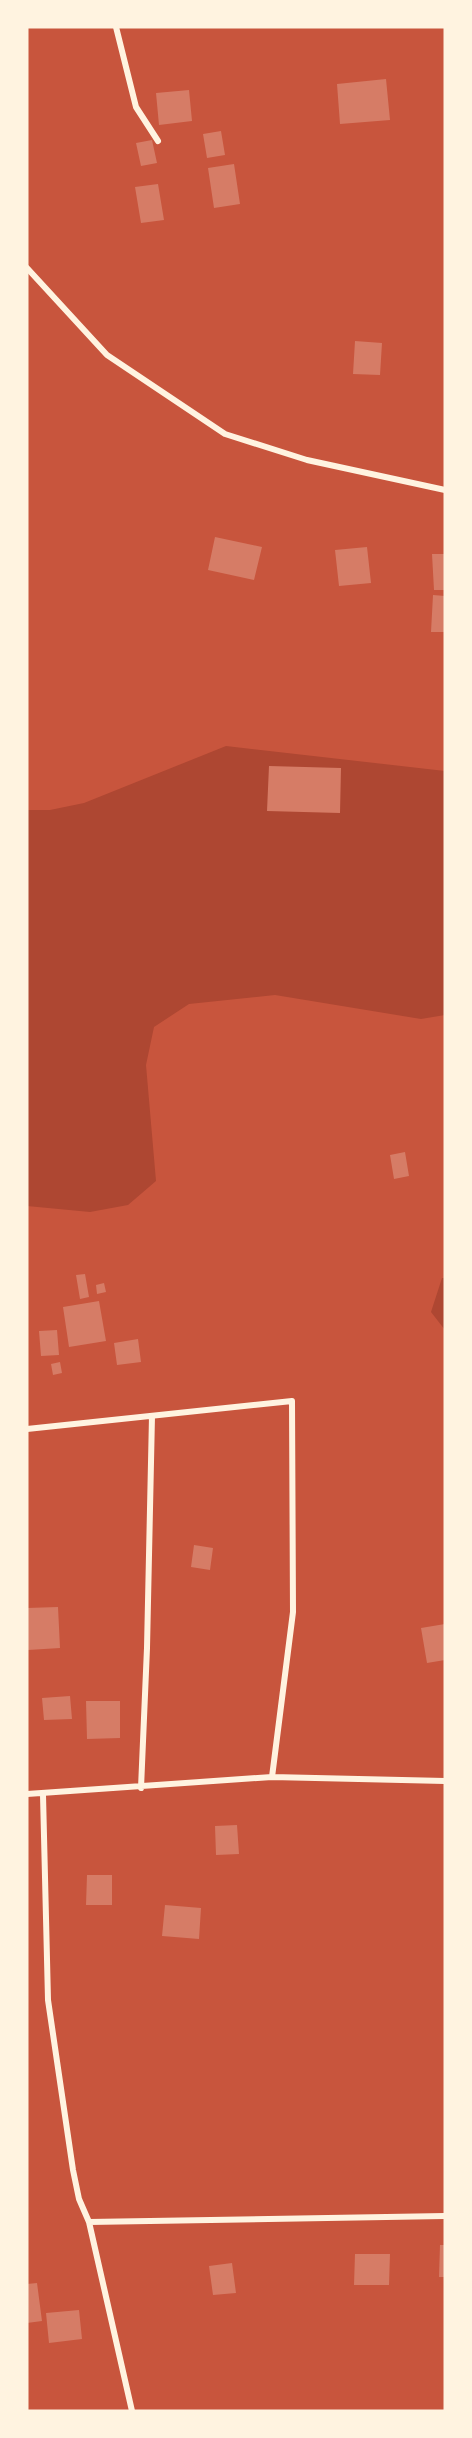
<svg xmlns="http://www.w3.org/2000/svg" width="472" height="2438" font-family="'Exo 2',sans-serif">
<rect width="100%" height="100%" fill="#c8553d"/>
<path fill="#ae4732" d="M 226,746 L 445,771 L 445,1015 L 421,1019 L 275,995 L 189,1004 L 154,1027 L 146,1065 L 156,1181 L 128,1205 L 90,1212 L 27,1206 L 27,810 L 50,810 L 84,803 Z
M 442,1278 L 445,1278 L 445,1330 L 431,1312 Z"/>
<path fill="#d67c66" d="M 386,79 L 390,120 L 340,124 L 337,84 Z
M 189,90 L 192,121 L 159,125 L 156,93 Z
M 221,131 L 225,155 L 207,158 L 203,134 Z
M 152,140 L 157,163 L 141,166 L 136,143 Z
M 234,164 L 240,204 L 214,208 L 208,168 Z
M 158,184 L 164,220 L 141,223 L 135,187 Z
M 355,341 L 382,343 L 380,375 L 353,374 Z
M 215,537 L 262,547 L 254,580 L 208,570 Z
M 367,547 L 371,583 L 339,586 L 335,550 Z
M 432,554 L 445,554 L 445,590 L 434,590 Z
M 433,595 L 445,596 L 445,632 L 431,632 Z
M 269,766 L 341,768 L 340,813 L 267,811 Z
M 405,1152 L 409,1176 L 394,1179 L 390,1155 Z
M 85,1274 L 89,1297 L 80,1299 L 76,1275 Z
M 104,1283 L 106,1292 L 97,1294 L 96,1285 Z
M 99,1301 L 106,1341 L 69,1347 L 63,1307 Z
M 57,1330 L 59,1355 L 41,1356 L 39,1331 Z
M 138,1339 L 141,1362 L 117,1365 L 114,1343 Z
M 60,1362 L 62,1373 L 53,1375 L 51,1364 Z
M 194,1545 L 213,1548 L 210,1570 L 191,1567 Z
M 58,1607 L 60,1648 L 28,1650 L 27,1608 Z
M 445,1624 L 445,1660 L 427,1663 L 421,1628 Z
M 70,1696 L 72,1719 L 44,1720 L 42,1698 Z
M 86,1701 L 120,1701 L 120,1738 L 87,1739 Z
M 237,1825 L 239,1854 L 216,1855 L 215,1826 Z
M 87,1875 L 112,1875 L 112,1905 L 86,1905 Z
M 165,1905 L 201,1908 L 199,1939 L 162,1936 Z
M 440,2245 L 445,2245 L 445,2277 L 439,2277 Z
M 355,2254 L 390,2254 L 389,2285 L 354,2285 Z
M 232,2263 L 236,2293 L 213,2295 L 209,2266 Z
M 37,2283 L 42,2321 L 27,2323 L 27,2284 Z
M 79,2310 L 82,2339 L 49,2343 L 46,2313 Z"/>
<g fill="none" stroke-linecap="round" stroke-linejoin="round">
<path stroke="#fff3e0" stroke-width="6" d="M 116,27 L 136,107 L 158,141
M 27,268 L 107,355 L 225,434 L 307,460 L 445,490
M 27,1429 L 292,1401 L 293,1612 L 272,1777
M 141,1788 L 147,1648 L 152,1416
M 27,1794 L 272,1777 L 445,1781
M 43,1795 L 48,2000 L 73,2170 L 79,2199 L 89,2222 L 132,2411
M 89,2222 L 445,2216"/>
</g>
<rect width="472" height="2438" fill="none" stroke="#fff3e0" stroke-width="57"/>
</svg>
